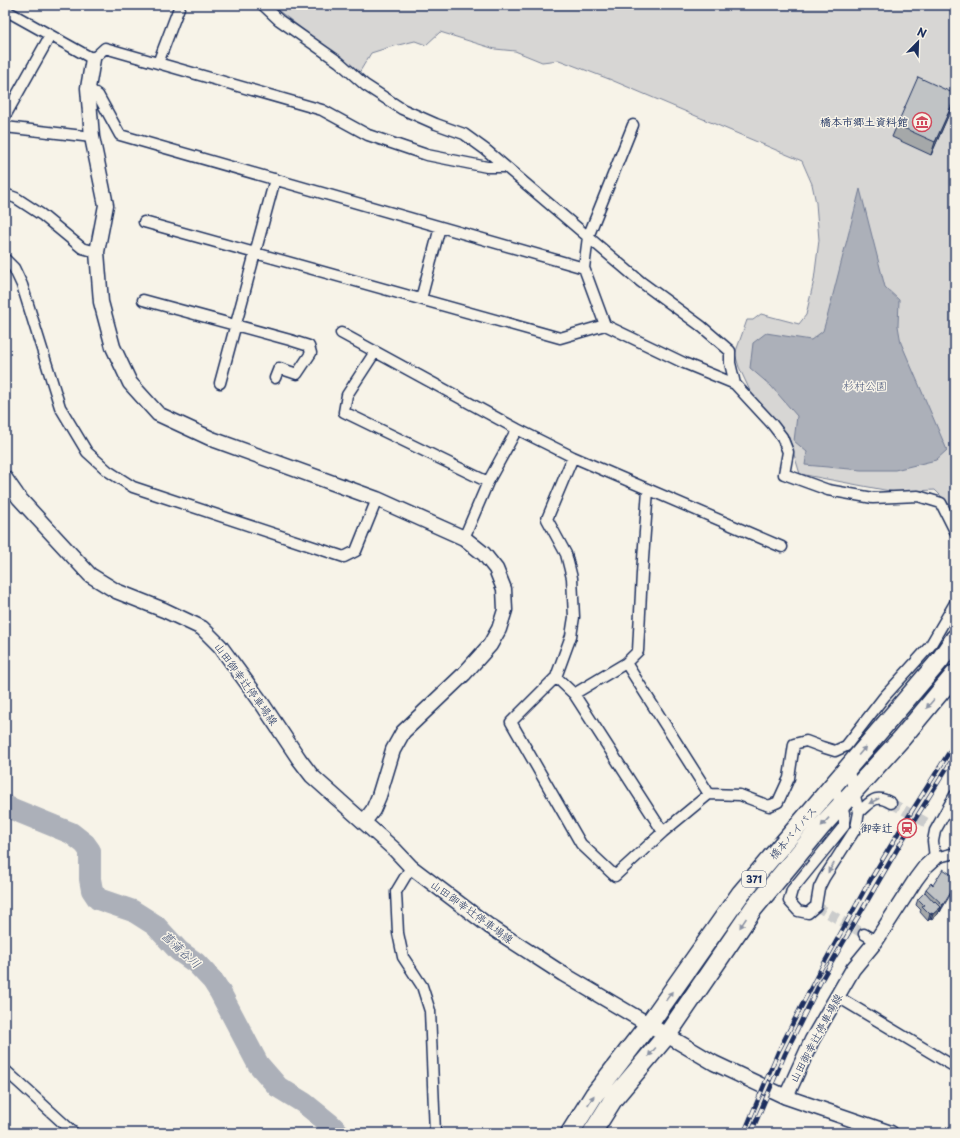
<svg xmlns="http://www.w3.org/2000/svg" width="960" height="1138" font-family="'Playpen Sans','Klee One',sans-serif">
<rect width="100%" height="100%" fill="#f7f3e8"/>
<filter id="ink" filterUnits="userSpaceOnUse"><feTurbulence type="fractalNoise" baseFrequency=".025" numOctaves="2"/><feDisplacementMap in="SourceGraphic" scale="8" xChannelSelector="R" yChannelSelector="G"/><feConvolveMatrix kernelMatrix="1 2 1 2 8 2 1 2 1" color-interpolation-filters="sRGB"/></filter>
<g filter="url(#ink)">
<path fill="#d7d6d4" stroke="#798299" d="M 271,5 L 955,5 L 955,513 L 952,507 L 935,490 L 895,492 L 800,474 L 788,435 L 775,419 L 762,408 L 751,393 L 739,367 L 735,354 L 747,320 L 753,320 L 761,314 L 799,324 L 806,315 L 814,280 L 819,240 L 816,203 L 812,184 L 802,161 L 609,79 L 559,60 L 542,62 L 515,51 L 495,49 L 440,32 L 426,45 L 415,41 L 390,47 L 371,53 L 359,73 L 305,31 Z"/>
<path fill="#acb0b9" stroke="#727c95" d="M 860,189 L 885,287 L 899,300 L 898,326 L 901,343 L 947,450 L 936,460 L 895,470 L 861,470 L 805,465 L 807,452 L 794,441 L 797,416 L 771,386 L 750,368 L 753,343 L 766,333 L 811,340 L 823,331 L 828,314 Z"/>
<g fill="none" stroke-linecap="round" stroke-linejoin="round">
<path stroke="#acb0b9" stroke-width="22" d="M 5,806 L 71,833 L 85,844 L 90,851 L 90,879 L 92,890 L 98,899 L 133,911 L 155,925 L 179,951 L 196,963 L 213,981 L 220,992 L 258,1064 L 278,1087 L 304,1103 L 330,1124 L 339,1133"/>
<path stroke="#cbcccc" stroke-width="10" stroke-dasharray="10 5" stroke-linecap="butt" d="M 891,803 L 931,825
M 816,906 L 864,934"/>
<g stroke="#1b2f5e" stroke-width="13">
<path id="street" d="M 263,5 L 279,20 L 339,62 L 365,85 L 402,109 L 436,124 L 464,134 L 486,150 L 641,282 L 701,326 L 730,351 L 730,363 L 735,384
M 5,10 L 93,59 L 105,48 L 322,110 L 368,135 L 427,155 L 487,167 L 505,167
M 158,63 L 180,5
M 88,88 L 98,95 L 120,135 L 584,268
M 5,116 L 50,36
M 5,127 L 92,137
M 5,194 L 16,198 L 42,215 L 82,248 L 97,252
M 144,222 L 560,338 L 605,325 L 684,363 L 735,384 L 772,424 L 782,437 L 788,452 L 784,474 L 828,490 L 873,498 L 918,496 L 941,503 L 955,531
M 5,259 L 14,268 L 22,285 L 60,407 L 87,452 L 108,471 L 133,487 L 344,557 L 356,551 L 377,499
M 421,299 L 440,227
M 143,300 L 290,340 L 309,346 L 311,353 L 297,374 L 279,368 L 275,378
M 605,325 L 584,268 L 588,237 L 633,125
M 341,333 L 517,429 L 573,457 L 782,547
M 375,352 L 347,395 L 344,412 L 488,482
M 220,383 L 275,179
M 573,457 L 547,519 L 566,554 L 572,578 L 574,617 L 571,636 L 556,677 L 511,722 L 581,844 L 615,876 L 663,832 L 709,794 L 740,795 L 769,806 L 778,802 L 789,778 L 794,744 L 806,741 L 822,747 L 835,751 L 846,746 L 884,697 L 930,646 L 955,603
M 464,538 L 488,482 L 517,429
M 626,663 L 709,794
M 556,677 L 574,694 L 663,832
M 574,694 L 626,663 L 638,651 L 642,573 L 648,490
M 834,786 L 844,813 L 844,826 L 792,890 L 789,901 L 798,911 L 808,913 L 816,906 L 819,888 L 824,878 L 856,828 L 859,812 L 848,768
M 955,795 L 935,831 L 933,841 L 935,858 L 955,853
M 859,812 C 871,802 875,793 891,803
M 411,867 L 396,892 L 398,933 L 403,957 L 422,986 L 430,1011 L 435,1133
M 864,934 L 876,941
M 838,997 L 955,1067
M 5,1070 L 74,1133"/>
</g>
<g stroke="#1b2f5e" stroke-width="17">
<path id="secondary" d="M 93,59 L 88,88 L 92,137 L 106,205 L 97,252 L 101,302 L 113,347 L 130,383 L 158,414 L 212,439 L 377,499 L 464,538 L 484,554 L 496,569 L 504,589 L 505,610 L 499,629 L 490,645 L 464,674 L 403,732 L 393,750 L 379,796 L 373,810 L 364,822
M 5,478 L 19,498 L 90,575 L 116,591 L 164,610 L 202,628 L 220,646 L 261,702 L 299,759 L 312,776 L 395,850 L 411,867 L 489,926 L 563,974 L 714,1063 L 786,1097 L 891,1133
M 786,1097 L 812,1040 L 853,969 L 876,941 L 916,879 L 925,867 L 935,858"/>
</g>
<g stroke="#1b2f5e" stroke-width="21">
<path id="highway" d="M 570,1133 L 594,1095 L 649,1024 L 741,893 L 940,660 L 955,638
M 592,1133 L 614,1098 L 667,1035 L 753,909 L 820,828 L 901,739 L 955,674"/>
</g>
<use href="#street" stroke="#f7f3e8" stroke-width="10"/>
<use href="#secondary" stroke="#f7f3e8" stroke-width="14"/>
<use href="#highway" stroke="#f7f3e8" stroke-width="18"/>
<g stroke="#1b2f5e" stroke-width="4.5">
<path id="rail" d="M 744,1133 L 778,1052 L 817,976 L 865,889 L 903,825 L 955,743
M 751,1133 L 785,1054 L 822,979 L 909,829 L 955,755"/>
</g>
<use href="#rail" stroke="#f7f3e8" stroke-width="3" stroke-dasharray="9" stroke-linecap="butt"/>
</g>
<path fill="#a5a8a9" stroke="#1b2f5e" d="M 152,5 L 160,5 L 158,8 Z
M 955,94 L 955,99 L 952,107 L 931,155 L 892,137 L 897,125 Z
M 955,877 L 940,912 L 939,911 L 938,914 L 931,920 L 930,919 L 928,921 L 920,912 L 921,910 L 916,905 L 918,899 L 924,894 L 926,889 L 933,885 Z"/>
<path fill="#86888a" stroke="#1b2f5e" d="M 955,98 L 952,107 L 931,155 L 935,142 Z
M 955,884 L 955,887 L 940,912 L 943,905 Z
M 941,907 L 938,914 L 931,920 L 933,914 Z
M 932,913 L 930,919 L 928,921 L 930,914 Z"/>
<path fill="#c0c3c5" stroke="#1b2f5e" d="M 918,77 L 955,94 L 955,98 L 935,142 L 897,125 Z
M 943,869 L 955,877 L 955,884 L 943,905 L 926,889 L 931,883 L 933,885 Z
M 925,892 L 934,902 L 935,901 L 941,907 L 933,914 L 932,913 L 930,914 L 922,906 L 924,905 L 918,899 Z"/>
<defs><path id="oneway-solid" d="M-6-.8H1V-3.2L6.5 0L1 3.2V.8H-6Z"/></defs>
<g fill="#8991a3">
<use href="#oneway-solid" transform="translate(930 704) rotate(130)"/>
<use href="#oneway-solid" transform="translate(862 751) rotate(-50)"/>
<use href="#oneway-solid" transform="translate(874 801) rotate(153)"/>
<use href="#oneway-solid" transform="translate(825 822) rotate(133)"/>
<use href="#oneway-solid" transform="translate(831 868) rotate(123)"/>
<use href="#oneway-solid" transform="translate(743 923) rotate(124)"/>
<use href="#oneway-solid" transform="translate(669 996) rotate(-55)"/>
<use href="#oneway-solid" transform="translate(652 1052) rotate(130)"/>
<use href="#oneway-solid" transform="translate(591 1100) rotate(-57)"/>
</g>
</g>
<defs>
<g id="museum-ring" transform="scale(1)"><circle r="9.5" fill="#f7f3e8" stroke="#d1495b" stroke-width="1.5"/><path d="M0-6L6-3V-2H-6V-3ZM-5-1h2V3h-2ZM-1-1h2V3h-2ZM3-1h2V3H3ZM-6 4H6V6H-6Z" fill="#d1495b"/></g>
<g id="station-ring" transform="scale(1)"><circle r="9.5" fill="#f7f3e8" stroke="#d1495b" stroke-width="1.5"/><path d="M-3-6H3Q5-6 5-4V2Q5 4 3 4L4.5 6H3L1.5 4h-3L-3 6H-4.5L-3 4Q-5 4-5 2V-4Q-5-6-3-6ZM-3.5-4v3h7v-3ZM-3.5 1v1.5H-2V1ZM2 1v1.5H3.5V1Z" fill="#d1495b"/></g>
</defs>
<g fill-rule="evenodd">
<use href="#museum-ring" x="922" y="122"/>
<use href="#station-ring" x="907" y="828"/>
</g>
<g text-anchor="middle" stroke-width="3" stroke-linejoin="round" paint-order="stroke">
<rect fill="#f7f3e8" stroke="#5d6a87" stroke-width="1" x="742" y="871" width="24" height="16" rx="3"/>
<g font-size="10" font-weight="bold" fill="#1b2f5e">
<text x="754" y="883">371</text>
</g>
<g font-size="11" font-weight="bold" fill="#1b2f5e" stroke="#f7f3e8" text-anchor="end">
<text x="908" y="126">橋本市郷土資料館</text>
<text x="893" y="832">御幸辻</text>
</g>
<g font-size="11" fill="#415076" stroke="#f7f3e8">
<text x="865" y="390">杉村公園</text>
</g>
<g font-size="11" fill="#1b2f5e" stroke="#f7f3e8">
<text transform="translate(246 684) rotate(54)" y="4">山田御幸辻停車場線</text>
<text transform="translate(793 833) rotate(-49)" y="4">橋本バイパス</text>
<text transform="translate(472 912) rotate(36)" y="4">山田御幸辻停車場線</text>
<text transform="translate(816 1038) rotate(-62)" y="4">山田御幸辻停車場線</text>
</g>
<g font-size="12" font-style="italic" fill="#465679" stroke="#f7f3e8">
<text transform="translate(181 950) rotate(43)" y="4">菖蒲谷川</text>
</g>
</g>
<rect width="960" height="1138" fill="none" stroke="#f7f3e8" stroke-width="20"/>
<rect x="10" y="10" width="940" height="1118" fill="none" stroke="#1b2f5e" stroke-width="1.5" filter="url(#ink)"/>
<g transform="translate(918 42) rotate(23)" stroke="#f7f3e8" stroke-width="3" paint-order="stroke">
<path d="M0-3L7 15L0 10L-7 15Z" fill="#1b2f5e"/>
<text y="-6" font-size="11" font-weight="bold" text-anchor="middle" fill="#1b2f5e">N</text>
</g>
</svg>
